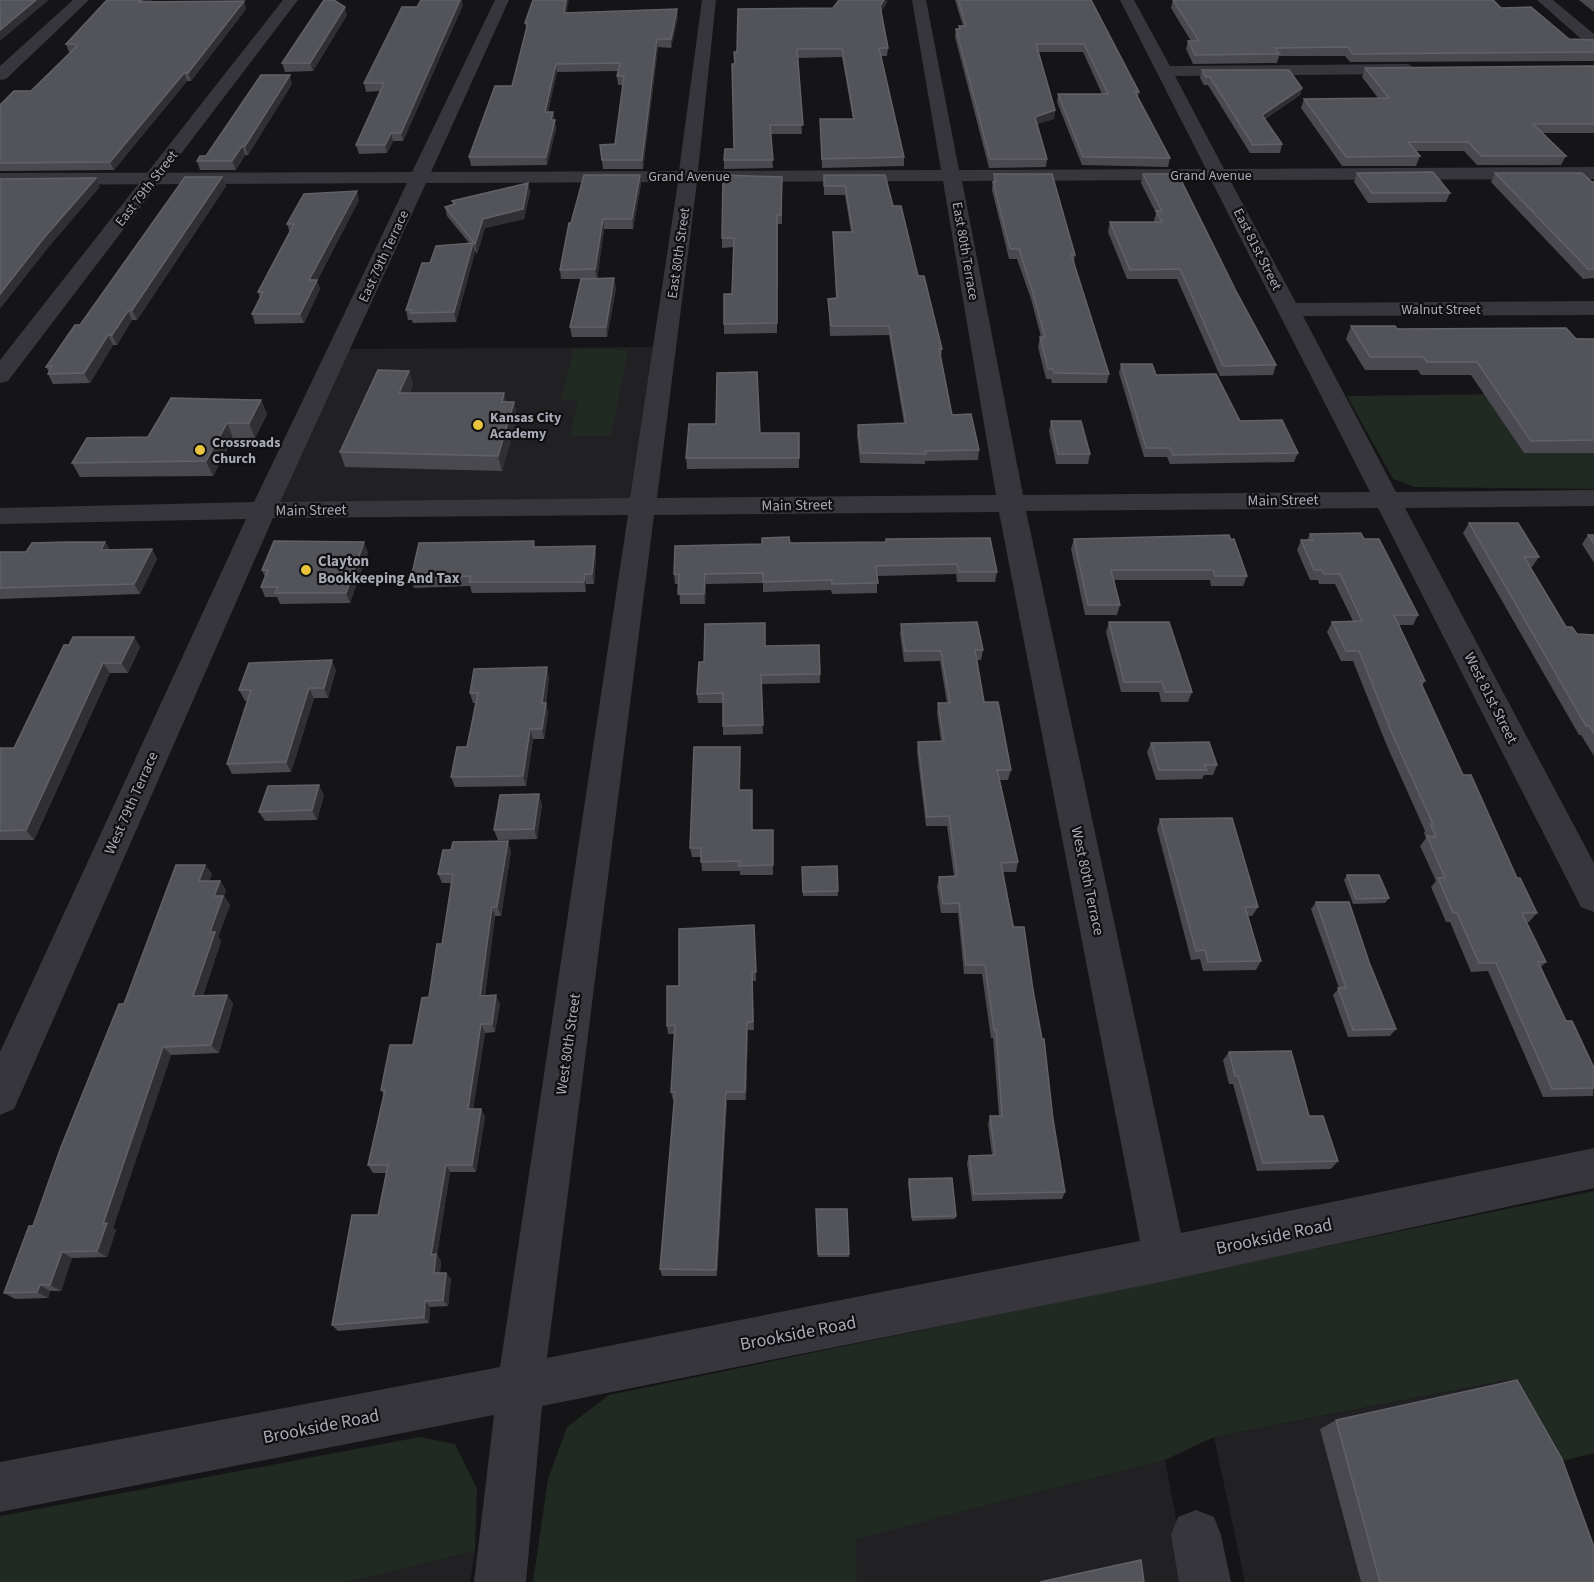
<svg xmlns="http://www.w3.org/2000/svg" width="1594" height="1582" font-family="'Source Sans 3',sans-serif">
<rect width="100%" height="100%" fill="#151517"/>
<path fill="#212124" d="M 659,347 L 636,502 L 271,507 L 345,349 Z
M 1508,1380 L 1549,1464 L 1592,1582 L 1245,1582 L 1214,1437 Z
M 1165,1460 L 1188,1582 L 857,1582 L 855,1539 Z
M 475,1551 L 470,1582 L 348,1582 Z"/>
<path fill="#212923" d="M 574,349 L 628,350 L 611,436 L 570,436 L 578,400 L 561,399 Z
M 1594,393 L 1594,489 L 1415,487 L 1393,479 L 1347,396 Z
M 1594,1191 L 1594,1453 L 1549,1464 L 1507,1380 L 1214,1437 L 1165,1460 L 856,1539 L 857,1582 L 533,1582 L 548,1479 L 567,1427 L 609,1395 Z
M 420,1437 L 455,1444 L 477,1489 L 475,1551 L 348,1582 L 0,1582 L 0,1516 Z"/>
<g fill="none" stroke-linecap="round" stroke-linejoin="round">
<path fill="#36363c" fill-rule="evenodd" d="M 73,0 L 89,0 L 6,79 L 0,80 L 0,66 Z
M 495,0 L 509,0 L 431,172 L 679,171 L 702,0 L 716,0 L 698,171 L 941,170 L 912,0 L 926,0 L 959,170 L 1206,169 L 1120,0 L 1134,0 L 1170,66 L 1408,64 L 1416,69 L 1408,74 L 1175,76 L 1224,169 L 1594,167 L 1594,179 L 1230,180 L 1296,303 L 1594,301 L 1594,315 L 1303,316 L 1396,492 L 1594,490 L 1594,506 L 1405,508 L 1594,863 L 1594,912 L 1581,907 L 1378,508 L 1026,511 L 1181,1233 L 1594,1148 L 1594,1188 L 1165,1281 L 542,1406 L 526,1582 L 474,1582 L 494,1415 L 0,1512 L 0,1462 L 500,1367 L 628,515 L 273,518 L 14,1109 L 0,1115 L 0,1052 L 246,519 L 0,524 L 0,508 L 254,502 L 407,183 L 0,185 L 0,173 L 412,172 ZM 1211,180 L 1370,492 L 1023,495 L 962,181 ZM 943,181 L 996,495 L 657,498 L 697,182 ZM 678,182 L 630,498 L 280,502 L 426,183 ZM 999,512 L 1140,1241 L 547,1358 L 654,515 Z
M 1537,0 L 1553,0 L 1594,34 L 1594,47 L 1588,45 Z
M 1196,1510 L 1214,1517 L 1221,1535 L 1231,1582 L 1179,1582 L 1171,1535 L 1178,1517 Z"/>
<path fill="#36363c" fill-rule="evenodd" d="M 283,0 L 298,0 L 8,381 L 0,383 L 0,360 Z"/>
</g>
<path fill="#49494f" d="M 153,0 L 150,2 L 244,1 L 246,9 L 191,81 L 187,81 L 114,170 L 0,171 L 0,105 L 31,91 L 72,52 L 69,52 L 66,44 Z
M 955,0 L 1091,0 L 1139,92 L 1138,97 L 1170,158 L 1168,167 L 1082,165 L 1057,102 L 1058,94 L 1102,94 L 1083,52 L 1039,52 L 1055,110 L 1054,119 L 1037,124 L 1047,159 L 1046,167 L 989,168 L 955,37 L 956,29 L 959,29 L 959,26 L 963,26 Z
M 1173,0 L 1501,8 L 1569,39 L 1594,40 L 1594,61 L 1350,62 L 1345,56 L 1279,56 L 1277,63 L 1193,64 L 1186,49 L 1188,41 L 1191,41 L 1171,8 Z
M 1579,0 L 1594,0 L 1594,12 Z
M 463,5 L 403,141 L 393,141 L 387,153 L 359,154 L 356,145 L 380,91 L 366,92 L 364,83 Z
M 881,12 L 888,48 L 887,56 L 881,56 L 904,157 L 904,166 L 822,168 L 820,119 L 853,119 L 842,57 L 798,58 L 802,134 L 770,134 L 773,168 L 724,169 L 724,160 L 734,149 L 734,64 L 737,52 Z
M 567,13 L 678,17 L 671,48 L 658,47 L 643,169 L 603,169 L 600,145 L 615,144 L 623,85 L 618,85 L 617,76 L 618,71 L 557,72 L 548,112 L 553,112 L 556,129 L 547,165 L 471,166 L 469,157 L 512,86 L 526,28 L 525,23 Z
M 347,15 L 313,71 L 285,72 L 282,63 Z
M 1594,66 L 1594,133 L 1542,133 L 1566,156 L 1561,165 L 1477,165 L 1464,151 L 1415,151 L 1420,156 L 1416,166 L 1342,166 L 1301,108 L 1304,99 L 1378,98 L 1362,77 L 1365,68 Z
M 1202,70 L 1302,88 L 1300,95 L 1265,119 L 1282,144 L 1280,153 L 1250,153 L 1208,85 L 1204,85 L 1200,78 Z
M 292,84 L 248,155 L 245,155 L 236,170 L 200,170 L 197,161 L 206,156 Z
M 1357,173 L 1450,193 L 1446,202 L 1368,203 L 1354,182 Z
M 1495,173 L 1594,182 L 1594,278 L 1583,279 L 1491,182 Z
M 994,174 L 1075,255 L 1074,263 L 1109,374 L 1107,383 L 1052,383 L 1051,379 L 1046,379 L 1038,347 L 1040,337 L 1041,337 L 1031,299 L 1017,259 L 1009,259 L 992,190 Z
M 1143,174 L 1236,291 L 1276,365 L 1273,375 L 1220,376 L 1177,279 L 1127,279 L 1108,232 L 1110,222 L 1155,222 L 1154,220 L 1156,213 L 1141,183 Z
M 640,175 L 641,184 L 633,229 L 604,229 L 597,279 L 561,279 L 560,270 L 571,223 Z
M 824,175 L 893,206 L 918,276 L 942,349 L 941,358 L 952,415 L 979,450 L 978,460 L 925,461 L 925,464 L 860,463 L 857,435 L 858,425 L 904,423 L 889,335 L 830,336 L 828,299 L 836,298 L 833,232 L 851,232 L 845,195 L 824,195 Z
M 222,177 L 226,186 L 137,320 L 132,320 L 117,345 L 113,345 L 90,383 L 53,384 L 48,374 L 49,372 L 46,367 L 80,325 Z
M 782,177 L 782,224 L 778,224 L 777,333 L 724,334 L 724,324 L 732,294 L 734,247 L 722,248 L 722,238 Z
M 528,183 L 530,192 L 524,219 L 485,228 L 477,254 L 475,251 L 456,322 L 413,323 L 412,320 L 408,320 L 406,310 L 430,263 L 469,243 L 447,216 L 445,207 L 453,205 L 452,201 Z
M 359,200 L 317,281 L 320,289 L 304,323 L 255,324 L 252,314 L 260,298 L 258,292 L 290,233 L 287,224 Z
M 616,288 L 607,337 L 572,337 L 570,327 Z
M 1351,326 L 1594,339 L 1594,453 L 1524,453 L 1471,375 L 1421,375 L 1418,370 L 1365,370 L 1346,339 Z
M 1121,364 L 1156,375 L 1298,453 L 1294,462 L 1170,464 L 1167,457 L 1144,457 L 1119,373 Z
M 409,371 L 413,385 L 410,393 L 504,393 L 506,402 L 514,402 L 517,417 L 502,471 L 345,467 L 340,452 Z
M 261,400 L 267,414 L 255,438 L 233,438 L 213,476 L 80,477 L 72,463 L 148,437 Z
M 1051,421 L 1090,454 L 1088,464 L 1056,464 L 1049,431 Z
M 716,424 L 760,433 L 799,433 L 799,468 L 687,469 L 686,458 Z
M 1469,523 L 1539,557 L 1532,567 L 1530,567 L 1566,627 L 1577,634 L 1594,635 L 1594,756 L 1581,735 L 1579,735 L 1463,533 Z
M 1310,534 L 1364,539 L 1418,615 L 1413,625 L 1399,625 L 1425,681 L 1422,686 L 1463,775 L 1517,878 L 1537,913 L 1529,922 L 1526,922 L 1546,962 L 1541,967 L 1566,1021 L 1594,1068 L 1593,1096 L 1543,1097 L 1488,971 L 1471,972 L 1450,922 L 1446,922 L 1431,887 L 1436,881 L 1420,846 L 1426,838 L 1424,833 L 1425,831 L 1387,746 L 1353,661 L 1341,661 L 1327,632 L 1332,622 L 1353,621 L 1335,584 L 1319,584 L 1318,580 L 1310,580 L 1297,550 L 1301,540 L 1307,540 Z
M 1588,535 L 1594,535 L 1594,563 L 1582,544 Z
M 886,539 L 997,572 L 995,582 L 957,582 L 956,574 L 877,576 L 877,593 L 832,594 L 831,590 L 763,592 L 763,583 L 706,584 L 705,604 L 680,604 L 679,584 L 675,584 L 674,574 L 762,544 L 886,542 Z
M 1074,539 L 1247,576 L 1243,586 L 1211,586 L 1210,580 L 1113,580 L 1120,605 L 1117,615 L 1085,615 L 1071,549 Z
M 534,541 L 535,547 L 595,546 L 596,556 L 594,584 L 586,584 L 586,592 L 472,593 L 470,586 L 414,588 L 411,578 Z
M 105,542 L 110,550 L 152,549 L 157,559 L 140,594 L 0,599 L 0,552 L 26,552 Z
M 368,552 L 350,603 L 280,604 L 277,597 L 265,597 L 261,587 L 265,577 L 262,570 Z
M 1109,622 L 1192,692 L 1188,702 L 1161,702 L 1159,692 L 1121,692 L 1106,632 Z
M 901,624 L 983,650 L 981,660 L 977,660 L 984,702 L 1011,770 L 1008,780 L 1000,780 L 1018,862 L 1016,872 L 1003,872 L 1053,1119 L 1065,1192 L 1062,1199 L 972,1201 L 967,1163 L 969,1156 L 992,1155 L 988,1124 L 990,1116 L 999,1116 L 993,1038 L 991,1038 L 982,974 L 964,974 L 958,913 L 941,913 L 937,886 L 939,877 L 954,876 L 947,826 L 926,826 L 917,752 L 918,742 L 941,741 L 937,713 L 938,703 L 947,703 L 940,661 L 904,662 L 900,634 Z
M 134,637 L 140,647 L 128,673 L 110,673 L 34,840 L 0,840 L 0,748 L 14,748 L 69,645 Z
M 765,646 L 820,674 L 820,683 L 761,684 L 763,734 L 723,735 L 723,703 L 698,703 L 697,694 L 704,662 Z
M 336,670 L 328,698 L 314,698 L 291,772 L 232,774 L 227,764 L 248,700 L 245,701 L 239,690 Z
M 549,677 L 546,703 L 548,713 L 544,739 L 533,739 L 526,786 L 455,787 L 451,777 L 467,747 L 476,703 L 473,703 L 470,693 Z
M 1151,743 L 1217,765 L 1213,775 L 1204,775 L 1202,779 L 1156,780 L 1147,752 Z
M 740,747 L 740,790 L 753,830 L 773,830 L 773,875 L 740,875 L 740,871 L 702,871 L 701,857 L 692,857 L 690,848 Z
M 324,795 L 317,820 L 265,821 L 259,812 Z
M 542,804 L 537,839 L 498,840 L 494,830 Z
M 1160,819 L 1258,907 L 1252,916 L 1247,916 L 1261,961 L 1256,970 L 1203,971 L 1200,959 L 1191,960 L 1157,829 Z
M 511,851 L 501,916 L 495,916 L 485,995 L 500,1004 L 495,1032 L 485,1033 L 473,1109 L 481,1109 L 485,1117 L 476,1172 L 450,1172 L 437,1255 L 441,1261 L 440,1273 L 446,1273 L 451,1279 L 448,1306 L 430,1307 L 429,1323 L 338,1331 L 332,1325 L 378,1215 L 386,1173 L 373,1173 L 368,1165 L 384,1095 L 381,1090 L 413,1045 L 429,997 L 442,944 L 451,883 L 442,883 L 438,874 Z
M 205,865 L 212,874 L 209,881 L 220,881 L 226,890 L 224,896 L 230,905 L 218,937 L 221,941 L 203,996 L 227,995 L 233,1004 L 219,1053 L 171,1055 L 113,1228 L 116,1230 L 107,1257 L 72,1258 L 61,1291 L 50,1291 L 48,1298 L 15,1299 L 4,1293 L 33,1226 L 124,1004 Z
M 837,866 L 838,896 L 803,896 L 802,867 Z
M 1347,875 L 1389,898 L 1385,903 L 1353,904 L 1344,880 Z
M 1316,902 L 1396,1029 L 1390,1036 L 1348,1037 L 1333,995 L 1339,988 L 1311,909 Z
M 754,925 L 756,981 L 752,981 L 754,1030 L 748,1030 L 746,1100 L 727,1100 L 717,1276 L 662,1276 L 660,1269 L 675,1100 L 673,1100 L 671,1092 L 675,1034 L 668,1034 L 667,1026 L 679,986 Z
M 1229,1052 L 1309,1116 L 1338,1161 L 1331,1169 L 1257,1171 L 1233,1084 L 1229,1084 L 1223,1060 Z
M 909,1179 L 956,1216 L 955,1219 L 912,1221 L 908,1183 Z
M 816,1209 L 849,1254 L 849,1257 L 818,1257 Z
M 1336,1420 L 1594,1582 L 1361,1582 L 1320,1429 Z"/>
<path fill="#303034" d="M 36,0 L 49,0 L 0,41 L 0,30 Z
M 142,0 L 153,0 L 142,10 L 139,2 Z
M 460,0 L 462,0 L 463,5 L 403,141 L 401,133 Z
M 566,0 L 569,0 L 565,21 L 564,13 Z
M 884,0 L 888,1 L 880,14 L 880,6 Z
M 244,1 L 246,9 L 191,81 L 188,73 Z
M 345,7 L 347,15 L 313,71 L 310,63 Z
M 677,9 L 678,17 L 671,48 L 671,39 Z
M 657,39 L 658,47 L 643,169 L 642,160 Z
M 556,64 L 557,72 L 546,121 L 545,112 Z
M 184,73 L 187,81 L 114,170 L 110,162 Z
M 290,75 L 292,84 L 248,155 L 245,146 Z
M 1302,88 L 1300,95 L 1260,123 L 1262,115 Z
M 1055,110 L 1054,119 L 1034,125 L 1035,117 Z
M 553,112 L 556,129 L 547,165 L 546,157 Z
M 391,133 L 393,141 L 387,153 L 385,145 Z
M 242,146 L 245,155 L 236,170 L 232,161 Z
M 640,175 L 641,184 L 633,229 L 632,219 Z
M 222,177 L 226,186 L 137,320 L 132,310 Z
M 96,178 L 100,187 L 48,248 L 0,309 L 0,294 L 43,239 Z
M 528,183 L 530,192 L 524,219 L 485,228 L 477,254 L 475,244 L 483,219 Z
M 357,191 L 359,200 L 317,281 L 320,289 L 304,323 L 300,314 L 309,280 Z
M 603,219 L 604,229 L 597,279 L 595,269 Z
M 473,243 L 475,253 L 456,322 L 454,312 Z
M 614,278 L 616,288 L 607,337 L 606,327 Z
M 128,311 L 132,320 L 117,345 L 112,335 Z
M 108,335 L 113,345 L 90,383 L 84,373 Z
M 409,371 L 413,385 L 404,408 L 399,393 Z
M 504,393 L 507,408 L 502,402 Z
M 261,400 L 267,414 L 255,438 L 249,423 Z
M 514,402 L 517,417 L 502,471 L 498,456 Z
M 227,423 L 233,438 L 213,476 L 206,461 Z
M 105,542 L 111,552 L 101,550 Z
M 364,542 L 368,552 L 350,603 L 346,593 Z
M 595,546 L 596,556 L 594,584 L 592,574 Z
M 152,549 L 157,559 L 140,594 L 134,584 Z
M 585,574 L 586,584 L 586,592 L 584,582 Z
M 705,574 L 706,584 L 705,604 L 704,594 Z
M 134,637 L 140,647 L 128,673 L 121,663 Z
M 332,660 L 336,670 L 328,698 L 324,688 Z
M 103,663 L 110,673 L 34,840 L 26,830 Z
M 547,667 L 549,677 L 544,713 L 542,703 Z
M 309,688 L 314,698 L 291,772 L 286,762 Z
M 546,703 L 548,713 L 544,739 L 542,729 Z
M 530,729 L 533,739 L 526,786 L 523,776 Z
M 740,747 L 741,757 L 740,800 L 739,790 Z
M 319,785 L 324,795 L 317,820 L 312,810 Z
M 539,794 L 542,804 L 537,839 L 534,829 Z
M 508,841 L 511,851 L 501,916 L 497,907 Z
M 205,865 L 212,874 L 206,891 L 199,881 Z
M 220,881 L 226,890 L 224,896 L 230,905 L 218,937 L 221,941 L 200,1005 L 193,996 L 210,932 L 214,896 Z
M 492,907 L 495,916 L 484,1004 L 480,996 Z
M 227,995 L 233,1004 L 219,1053 L 211,1045 Z
M 496,995 L 500,1004 L 495,1032 L 492,1024 Z
M 747,1022 L 748,1030 L 746,1100 L 745,1092 Z
M 481,1024 L 485,1033 L 472,1117 L 468,1109 Z
M 163,1047 L 171,1055 L 113,1228 L 116,1230 L 107,1257 L 97,1251 L 103,1224 Z
M 726,1092 L 727,1100 L 717,1276 L 716,1270 Z
M 481,1109 L 485,1117 L 476,1172 L 472,1165 Z
M 446,1165 L 450,1172 L 437,1255 L 441,1261 L 439,1280 L 434,1273 L 431,1255 Z
M 62,1252 L 72,1258 L 61,1291 L 50,1285 Z
M 446,1273 L 451,1279 L 448,1306 L 443,1300 Z
M 40,1285 L 50,1291 L 48,1298 L 37,1292 Z
M 425,1301 L 430,1307 L 429,1323 L 424,1317 Z"/>
<path fill="#53545a" stroke="#616168" stroke-width="1.5" d="M 0,0 L 36,0 L 0,30 Z
M 107,0 L 142,0 L 139,2 L 244,1 L 188,73 L 184,73 L 110,162 L 0,163 L 0,105 L 14,91 L 31,91 L 77,46 L 74,44 L 66,44 Z
M 324,0 L 334,0 L 345,7 L 310,63 L 282,63 Z
M 421,0 L 460,0 L 401,133 L 391,133 L 385,145 L 356,145 L 384,83 L 364,83 L 402,7 L 417,7 Z
M 533,0 L 566,0 L 564,13 L 677,9 L 671,39 L 657,39 L 642,160 L 602,160 L 600,145 L 615,144 L 624,76 L 617,76 L 620,63 L 556,64 L 545,112 L 553,112 L 551,120 L 555,120 L 546,157 L 469,157 L 495,86 L 512,86 L 528,23 L 525,23 Z
M 839,0 L 884,0 L 880,6 L 888,48 L 879,48 L 904,157 L 822,159 L 820,119 L 854,119 L 842,49 L 797,49 L 803,125 L 770,125 L 773,160 L 724,160 L 725,149 L 734,149 L 732,64 L 735,64 L 734,52 L 737,52 L 738,9 L 833,8 Z
M 958,0 L 1091,0 L 1139,92 L 1135,92 L 1170,158 L 1083,157 L 1058,94 L 1108,94 L 1084,44 L 1036,44 L 1055,110 L 1035,117 L 1047,159 L 990,159 L 956,29 L 960,29 L 959,26 L 966,26 Z
M 1173,0 L 1493,0 L 1501,8 L 1531,7 L 1569,39 L 1594,40 L 1594,52 L 1353,54 L 1348,47 L 1275,48 L 1280,54 L 1195,55 L 1188,41 L 1199,41 Z
M 1594,66 L 1594,124 L 1533,124 L 1566,156 L 1481,156 L 1468,142 L 1408,142 L 1420,156 L 1346,157 L 1304,99 L 1389,98 L 1365,68 Z
M 1202,70 L 1289,70 L 1302,88 L 1262,115 L 1282,144 L 1253,145 L 1210,77 L 1206,77 Z
M 261,75 L 290,75 L 245,146 L 242,146 L 232,161 L 197,161 L 200,156 L 206,156 Z
M 1433,172 L 1450,193 L 1372,193 L 1357,173 Z
M 1495,173 L 1582,173 L 1592,182 L 1594,182 L 1594,269 L 1588,269 Z
M 994,174 L 1052,174 L 1075,255 L 1071,254 L 1109,374 L 1054,373 L 1053,369 L 1048,369 L 1040,337 L 1045,337 L 1032,290 L 1019,249 L 1010,249 L 993,182 L 996,182 Z
M 1143,174 L 1178,174 L 1236,291 L 1276,365 L 1223,366 L 1180,269 L 1130,270 L 1110,222 L 1162,222 L 1156,211 L 1162,211 Z
M 584,175 L 640,175 L 632,219 L 603,219 L 595,269 L 560,270 L 569,223 L 571,223 Z
M 723,175 L 782,177 L 781,215 L 777,215 L 777,323 L 724,324 L 724,294 L 732,294 L 734,238 L 722,238 Z
M 824,175 L 885,175 L 893,206 L 901,206 L 918,276 L 924,276 L 942,349 L 939,349 L 952,415 L 971,414 L 979,450 L 925,451 L 926,454 L 861,453 L 858,425 L 906,423 L 889,326 L 831,326 L 828,299 L 837,298 L 833,232 L 853,232 L 845,186 L 824,186 Z
M 185,177 L 222,177 L 132,310 L 128,311 L 112,335 L 108,335 L 84,373 L 48,374 L 52,366 L 46,367 L 75,325 L 80,325 Z
M 96,178 L 43,239 L 0,294 L 0,179 Z
M 528,183 L 523,209 L 483,219 L 475,244 L 445,207 L 455,204 L 452,201 Z
M 357,191 L 309,280 L 317,280 L 300,314 L 252,314 L 263,292 L 258,292 L 294,224 L 287,224 L 304,194 Z
M 473,243 L 454,312 L 410,313 L 411,310 L 406,310 L 422,263 L 430,263 L 436,246 Z
M 614,278 L 606,327 L 570,327 L 581,279 Z
M 1351,326 L 1395,326 L 1397,329 L 1566,328 L 1576,339 L 1594,339 L 1594,440 L 1531,441 L 1477,362 L 1427,362 L 1423,357 L 1370,357 Z
M 1121,364 L 1152,364 L 1156,375 L 1216,374 L 1240,421 L 1282,420 L 1298,453 L 1173,455 L 1170,448 L 1146,448 Z
M 378,370 L 409,371 L 399,393 L 504,393 L 502,402 L 514,402 L 498,456 L 340,452 Z
M 757,372 L 760,433 L 799,433 L 799,458 L 686,458 L 689,424 L 716,424 L 717,373 Z
M 171,398 L 261,400 L 249,423 L 227,423 L 206,461 L 72,463 L 87,438 L 148,437 Z
M 1051,421 L 1081,421 L 1090,454 L 1058,454 Z
M 1469,523 L 1518,523 L 1539,557 L 1524,557 L 1566,627 L 1572,627 L 1577,634 L 1594,635 L 1594,733 L 1589,726 L 1586,726 Z
M 1361,533 L 1364,539 L 1379,539 L 1418,615 L 1394,615 L 1425,681 L 1420,681 L 1463,775 L 1471,775 L 1517,878 L 1520,878 L 1537,913 L 1522,913 L 1546,962 L 1538,962 L 1566,1021 L 1572,1021 L 1594,1068 L 1594,1088 L 1552,1089 L 1496,963 L 1479,963 L 1457,913 L 1453,913 L 1438,878 L 1445,878 L 1427,836 L 1436,837 L 1430,824 L 1433,824 L 1393,736 L 1359,651 L 1346,651 L 1332,622 L 1362,621 L 1340,574 L 1324,574 L 1322,570 L 1314,570 L 1301,540 L 1313,540 L 1310,534 Z
M 1229,535 L 1231,540 L 1234,539 L 1247,576 L 1215,576 L 1213,570 L 1111,570 L 1120,605 L 1088,605 L 1074,539 Z
M 1588,535 L 1594,535 L 1594,544 Z
M 789,537 L 790,543 L 886,542 L 886,539 L 990,538 L 997,572 L 959,572 L 957,564 L 876,566 L 878,583 L 832,584 L 832,580 L 763,582 L 763,573 L 705,574 L 704,594 L 678,594 L 679,574 L 674,574 L 675,546 L 762,544 L 762,538 Z
M 274,541 L 364,542 L 346,593 L 275,593 L 278,587 L 261,587 L 268,570 L 262,570 Z
M 534,541 L 533,547 L 595,546 L 592,574 L 585,574 L 584,582 L 469,582 L 471,576 L 411,578 L 419,543 Z
M 67,542 L 105,542 L 101,550 L 152,549 L 134,584 L 0,588 L 0,552 L 26,552 L 32,543 Z
M 977,622 L 983,650 L 975,650 L 984,702 L 998,702 L 1011,770 L 997,770 L 1018,862 L 1001,863 L 1013,927 L 1024,927 L 1033,990 L 1042,1039 L 1044,1039 L 1053,1119 L 1065,1192 L 974,1194 L 969,1156 L 995,1155 L 990,1116 L 1002,1116 L 996,1030 L 994,1030 L 985,965 L 966,965 L 959,903 L 943,904 L 939,877 L 957,876 L 949,816 L 927,817 L 918,742 L 944,741 L 938,703 L 950,703 L 941,651 L 905,651 L 901,624 Z
M 1109,622 L 1169,622 L 1192,692 L 1165,692 L 1162,682 L 1124,682 Z
M 765,623 L 765,646 L 819,645 L 820,674 L 761,675 L 763,725 L 723,726 L 723,693 L 697,694 L 699,662 L 704,662 L 705,624 Z
M 73,637 L 134,637 L 121,663 L 103,663 L 26,830 L 0,831 L 0,748 L 14,748 L 64,645 L 69,645 Z
M 332,660 L 324,688 L 309,688 L 286,762 L 227,764 L 251,690 L 239,690 L 249,663 Z
M 547,667 L 542,703 L 546,703 L 542,729 L 530,729 L 523,776 L 451,777 L 457,747 L 467,747 L 478,693 L 470,693 L 474,669 Z
M 1209,742 L 1217,765 L 1205,765 L 1207,770 L 1159,770 L 1151,743 Z
M 694,747 L 740,747 L 739,790 L 752,790 L 752,830 L 773,830 L 773,865 L 739,866 L 740,861 L 701,862 L 701,848 L 690,848 Z
M 319,785 L 312,810 L 259,812 L 268,786 Z
M 539,794 L 534,829 L 494,830 L 500,795 Z
M 1232,818 L 1258,907 L 1245,907 L 1261,961 L 1208,962 L 1205,950 L 1196,951 L 1160,819 Z
M 508,841 L 497,907 L 492,907 L 480,996 L 496,995 L 492,1024 L 481,1024 L 468,1109 L 481,1109 L 472,1165 L 446,1165 L 431,1255 L 436,1254 L 434,1273 L 446,1273 L 443,1300 L 425,1301 L 424,1317 L 332,1325 L 352,1215 L 378,1215 L 388,1165 L 368,1165 L 385,1090 L 381,1090 L 390,1045 L 413,1045 L 422,998 L 429,997 L 437,944 L 442,944 L 453,874 L 438,874 L 443,850 L 451,850 L 453,842 Z
M 176,865 L 205,865 L 199,881 L 220,881 L 214,896 L 223,896 L 210,932 L 215,932 L 193,996 L 227,995 L 211,1045 L 163,1047 L 103,1224 L 107,1223 L 97,1251 L 62,1252 L 50,1285 L 40,1285 L 37,1292 L 4,1293 L 29,1226 L 33,1226 L 61,1147 L 119,1004 L 124,1004 Z
M 837,866 L 838,891 L 803,892 L 802,867 Z
M 1347,875 L 1379,875 L 1389,898 L 1356,899 Z
M 1316,902 L 1349,902 L 1369,962 L 1396,1029 L 1353,1030 L 1338,988 L 1346,988 Z
M 754,925 L 756,972 L 752,972 L 753,1022 L 747,1022 L 745,1092 L 726,1092 L 716,1270 L 660,1269 L 675,1092 L 671,1092 L 675,1025 L 667,1026 L 667,986 L 679,986 L 679,929 Z
M 1291,1051 L 1309,1116 L 1323,1116 L 1338,1161 L 1263,1163 L 1238,1076 L 1235,1076 L 1229,1052 Z
M 952,1178 L 956,1216 L 912,1217 L 909,1179 Z
M 816,1209 L 847,1209 L 849,1254 L 818,1254 Z
M 1517,1380 L 1562,1459 L 1594,1547 L 1594,1582 L 1380,1582 L 1336,1420 Z
M 1141,1560 L 1144,1582 L 1040,1582 Z"/>
<g fill="#e8c53c" stroke="#101012" stroke-width="2">
<circle cx="478" cy="425" r="6"/>
<circle cx="200" cy="450" r="6"/>
<circle cx="306" cy="570" r="6"/>
</g>
<g text-anchor="middle" stroke-width="4.5" stroke-linejoin="round" paint-order="stroke">
<g font-size="14" fill="#a8aab6" stroke="#101012">
<text x="1211" y="180">Grand Avenue</text>
<text x="689" y="181">Grand Avenue</text>
<text transform="translate(146 188) rotate(-52)" y="5">East 79th Street</text>
<text transform="translate(1258 249) rotate(63)" y="5">East 81st Street</text>
<text transform="translate(966 251) rotate(80)" y="5">East 80th Terrace</text>
<text transform="translate(678 253) rotate(-82)" y="5">East 80th Street</text>
<text transform="translate(383 256) rotate(-65)" y="5">East 79th Terrace</text>
<text x="1441" y="314">Walnut Street</text>
</g>
<g font-size="14" font-weight="bold" fill="#a8aab6" stroke="#101012" text-anchor="start">
<text x="490" y="422">Kansas City<tspan x="490" dy="16">Academy</tspan></text>
<text x="212" y="447">Crossroads<tspan x="212" dy="16">Church</tspan></text>
</g>
<g font-size="15" fill="#a8aab6" stroke="#101012">
<text transform="translate(1283 500) rotate(-1)" y="5">Main Street</text>
<text transform="translate(797 505) rotate(-1)" y="5">Main Street</text>
<text transform="translate(311 510) rotate(-1)" y="5">Main Street</text>
<text transform="translate(1491 698) rotate(63)" y="5">West 81st Street</text>
<text transform="translate(131 803) rotate(-66)" y="5">West 79th Terrace</text>
<text transform="translate(1088 881) rotate(78)" y="5">West 80th Terrace</text>
<text transform="translate(568 1044) rotate(-82)" y="5">West 80th Street</text>
</g>
<g font-size="15" font-weight="bold" fill="#a8aab6" stroke="#101012" text-anchor="start">
<text x="318" y="566">Clayton<tspan x="318" dy="17">Bookkeeping And Tax</tspan></text>
</g>
<g font-size="18" fill="#a8aab6" stroke="#101012">
<text transform="translate(1274 1236) rotate(-12)" y="6">Brookside Road</text>
<text transform="translate(798 1333) rotate(-11)" y="6">Brookside Road</text>
<text transform="translate(321 1426) rotate(-11)" y="6">Brookside Road</text>
</g>
</g>
</svg>
